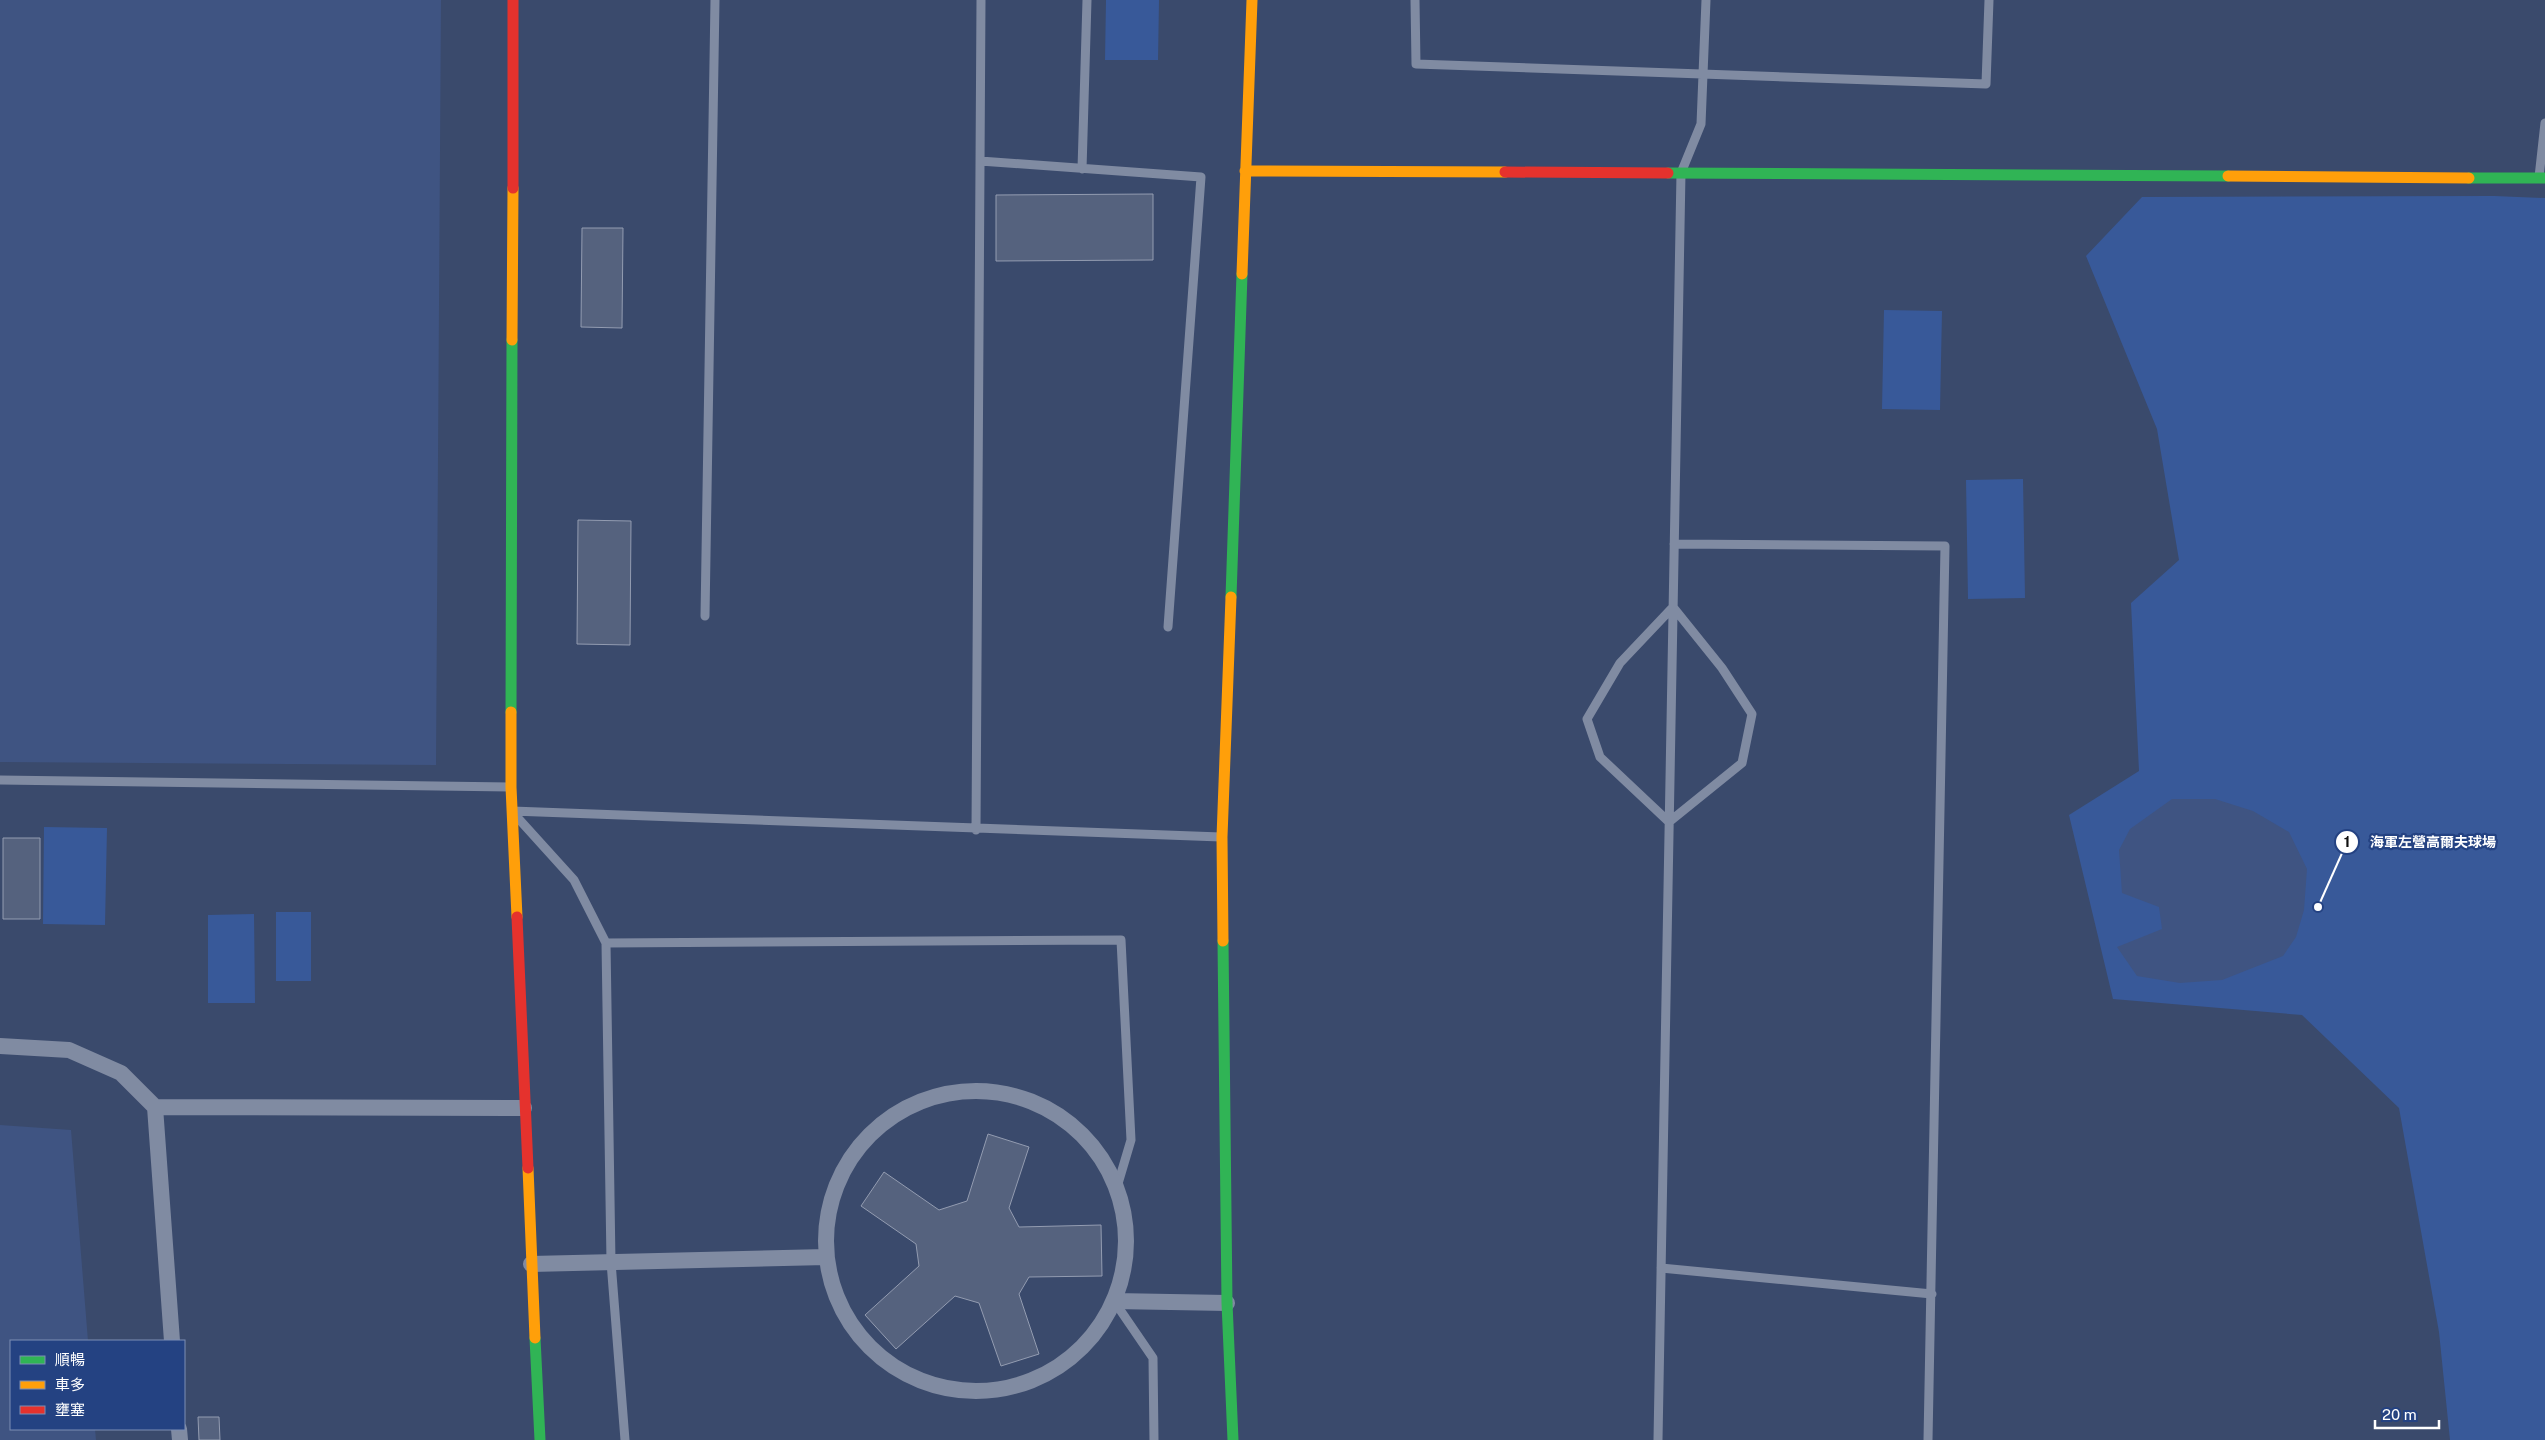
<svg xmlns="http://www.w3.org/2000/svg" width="2545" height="1440" font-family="'Public Sans','Noto Sans TC',sans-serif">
<rect width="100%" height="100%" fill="#3a4a6c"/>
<path fill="#385999" d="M 1106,0 L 1159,0 L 1158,60 L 1105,60 Z
M 2494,196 L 2545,198 L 2545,1440 L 2450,1440 L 2439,1332 L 2399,1108 L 2302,1015 L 2113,999 L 2069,815 L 2139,771 L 2131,603 L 2179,560 L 2157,429 L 2086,256 L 2142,197 Z
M 1884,310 L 1942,311 L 1940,410 L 1882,409 Z
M 2023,479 L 2025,598 L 1968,599 L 1966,480 Z
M 44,827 L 107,828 L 105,925 L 43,924 Z
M 276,912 L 311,912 L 311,981 L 276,981 Z
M 254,914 L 255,1003 L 208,1003 L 208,915 Z"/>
<path fill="#3f5482" d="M 0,0 L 441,0 L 436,765 L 0,762 Z
M 2172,799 L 2215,799 L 2253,811 L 2289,832 L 2307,869 L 2304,910 L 2296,937 L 2283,956 L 2222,980 L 2180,983 L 2137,976 L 2117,947 L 2162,929 L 2159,907 L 2122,893 L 2119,850 L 2130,829 Z
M 0,1125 L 71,1130 L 88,1341 L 11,1341 L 11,1429 L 95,1429 L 96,1440 L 0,1440 Z"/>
<path fill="#55627e" stroke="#939cb1" d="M 1153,194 L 1153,260 L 996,261 L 996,195 Z
M 582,228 L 623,228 L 622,328 L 581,327 Z
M 578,520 L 631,521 L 630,645 L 577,644 Z
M 3,838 L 40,838 L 40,919 L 3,919 Z
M 988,1134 L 1029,1147 L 1009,1208 L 1019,1227 L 1101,1225 L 1102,1276 L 1029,1277 L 1019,1294 L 1039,1354 L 1001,1366 L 979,1303 L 955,1296 L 896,1349 L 865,1315 L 919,1266 L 916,1244 L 861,1206 L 884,1172 L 939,1210 L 967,1201 Z
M 198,1417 L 219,1417 L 220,1440 L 199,1440 Z"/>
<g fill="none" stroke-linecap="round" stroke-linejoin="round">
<path stroke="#808ba2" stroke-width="9" d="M 1415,0 L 1416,64 L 1986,84 L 1989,0
M 980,161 L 1201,177 L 1168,627
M 1082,169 L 1087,0
M 2539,177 L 2545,123
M 1674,544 L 1945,546 L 1928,1440
M 1673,607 L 1722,668 L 1752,714 L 1742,763 L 1669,822 L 1600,757 L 1587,719 L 1620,663 Z
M 705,616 L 715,0
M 0,780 L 510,787
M 512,811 L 1221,837
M 517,817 L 574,880 L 606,943 L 611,1262 L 625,1440
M 976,830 L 981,0
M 606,943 L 1121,940 L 1131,1140 L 1117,1187
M 1661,1268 L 1932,1294
M 1114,1301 L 1153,1358 L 1154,1440
M 1658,1440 L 1681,173 L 1701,124 L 1706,0"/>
<path stroke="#808ba2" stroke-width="16" d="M 0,1046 L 69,1050 L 121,1073 L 155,1107
M826 1241a150 150 0 1 1 300 0a150 150 0 1 1-300 0Z
M 531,1264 L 826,1257
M 1114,1301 L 1227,1303
M 172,1341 L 155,1107 L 524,1108
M 179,1429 L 180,1440"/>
<path stroke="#30b455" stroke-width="11" d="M 1668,173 L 2228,176
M 2469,178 L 2545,178
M 1231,597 L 1242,274
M 511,712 L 512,340
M 1223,941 L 1227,1303 L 1233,1440
M 535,1338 L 540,1440"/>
<path stroke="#ff9f0a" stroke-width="11" d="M 1245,171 L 1505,172
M 2228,176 L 2469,178
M 1242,274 L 1252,0
M 512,340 L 513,188
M 511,712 L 511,787 L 517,917
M 1223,941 L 1222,837 L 1231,597
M 528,1168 L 535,1338"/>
<path stroke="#e5322d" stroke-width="11" d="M 1505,172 L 1668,173
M 513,188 L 513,0
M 517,917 L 528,1168"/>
</g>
<path fill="none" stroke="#fff" stroke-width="2" d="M2318 907L2347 842"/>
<g fill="#fff" stroke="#244282" stroke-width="2">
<circle cx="2318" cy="907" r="5"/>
<circle cx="2347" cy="842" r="12"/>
</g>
<g font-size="15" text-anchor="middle" font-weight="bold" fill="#111">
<text x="2347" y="847">1</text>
</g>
<g font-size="14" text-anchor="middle" font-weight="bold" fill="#fff" stroke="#244282" stroke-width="4.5" stroke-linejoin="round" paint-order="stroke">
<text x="2433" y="847">海軍左營高爾夫球場</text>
</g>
<rect x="10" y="1340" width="175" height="90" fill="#244282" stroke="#7c8eb4"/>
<rect x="20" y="1356" width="25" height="8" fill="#30b455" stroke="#7c8eb4"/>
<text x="55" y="1365" font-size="15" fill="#ffffff">順暢</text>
<rect x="20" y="1381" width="25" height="8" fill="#ff9f0a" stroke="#7c8eb4"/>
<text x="55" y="1390" font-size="15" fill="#ffffff">車多</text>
<rect x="20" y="1406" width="25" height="8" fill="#e5322d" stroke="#7c8eb4"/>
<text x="55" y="1415" font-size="15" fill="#ffffff">壅塞</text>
<path d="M2375 1420v8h64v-8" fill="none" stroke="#ffffff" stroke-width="2.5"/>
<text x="2382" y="1420" font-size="15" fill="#ffffff" stroke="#244282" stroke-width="4" paint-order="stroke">20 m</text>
</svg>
